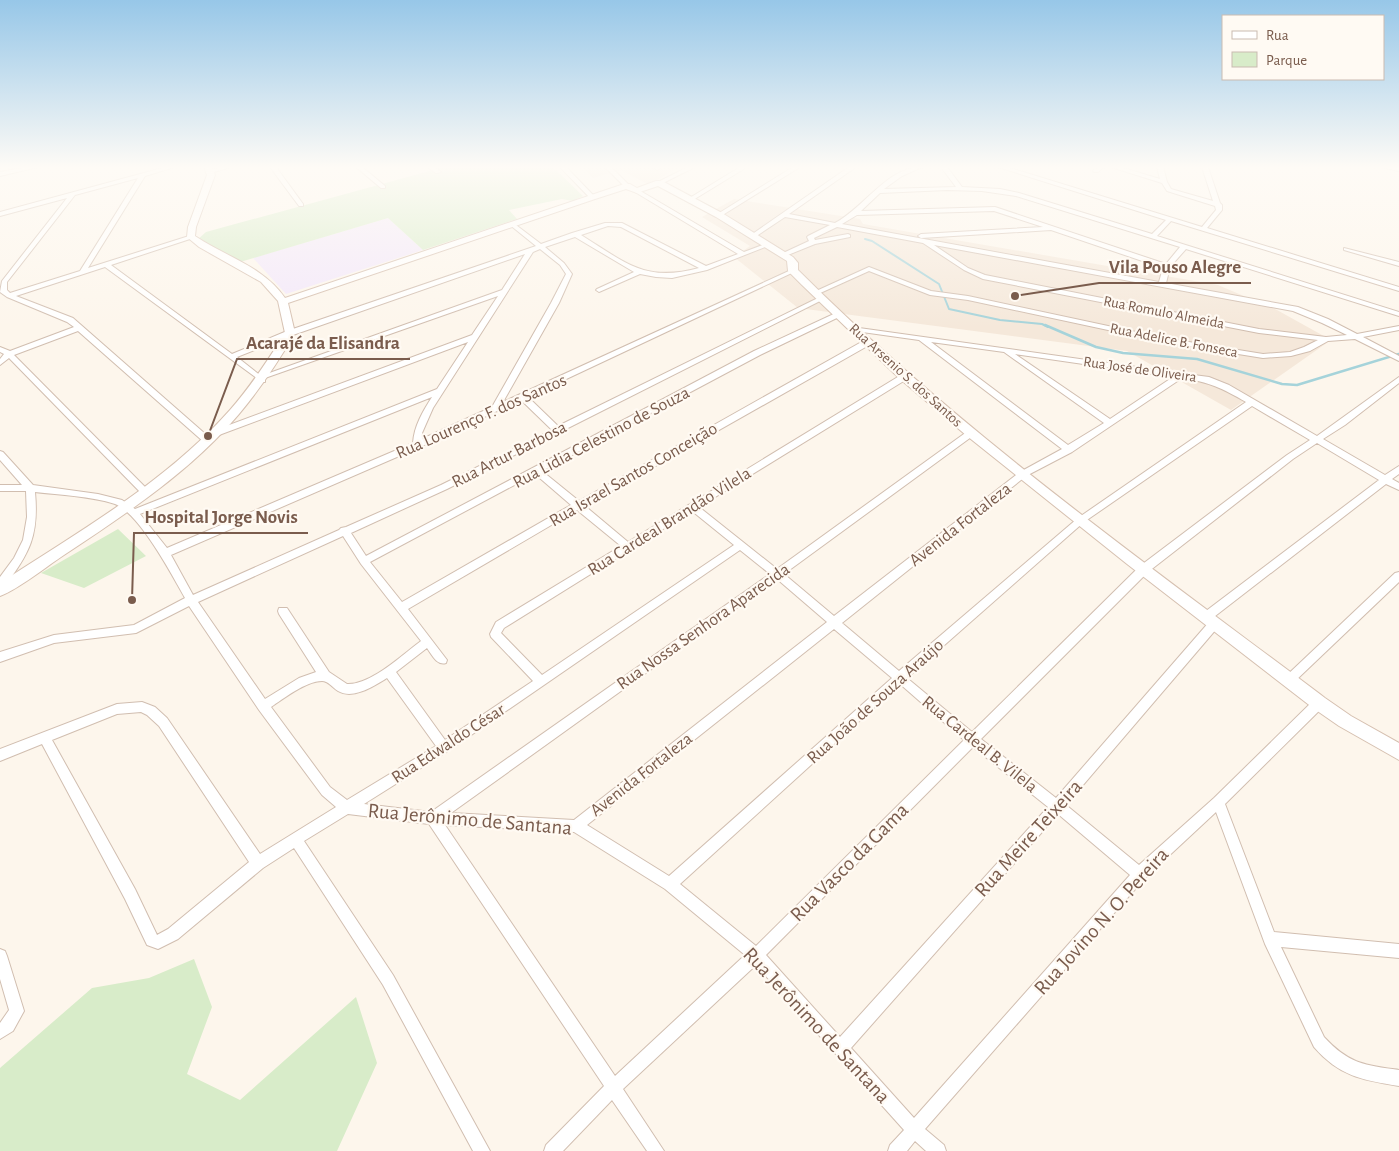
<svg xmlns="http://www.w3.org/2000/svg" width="1399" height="1151" font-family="'Alegreya Sans',sans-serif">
<rect width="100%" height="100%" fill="#fdf6ec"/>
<path fill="#f5e8da" d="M 582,167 L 679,167 L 649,185 L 621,170 L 593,178 Z
M 734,199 L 860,219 L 863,224 L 1218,285 L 1277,310 L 1331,340 L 1231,410 L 1127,351 L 798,308 L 734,257 L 750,246 L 702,217 Z"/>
<path fill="#f3e8fa" d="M 388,218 L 423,250 L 286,294 L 253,258 Z"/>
<path fill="#d8ecc9" d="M 444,167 L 553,167 L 583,196 L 573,201 L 562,199 L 509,210 L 517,219 L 423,250 L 388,218 L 237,263 L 196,241 L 206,232 Z
M 118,529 L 146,556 L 84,588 L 41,573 Z
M 194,959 L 212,1007 L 187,1074 L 240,1100 L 356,997 L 377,1063 L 337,1151 L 0,1151 L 0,1068 L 92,988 L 149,978 Z"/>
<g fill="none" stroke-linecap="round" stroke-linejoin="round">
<path stroke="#a5d3da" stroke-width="2" d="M 865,239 L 872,241 L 939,284 L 949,309 L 1000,320 L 1042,324 L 1048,327"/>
<path stroke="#a5d3da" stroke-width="2.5" d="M 1045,325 L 1096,347 L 1123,353 L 1197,359 L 1282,384 L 1297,385 L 1399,354"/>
<g stroke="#d1beb0" stroke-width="2">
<path id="minor" d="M 27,167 L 38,167 L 0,176 L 0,172 Z
M 166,167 L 175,167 L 145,176 L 88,268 L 189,236 L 193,236 L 193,238 L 111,265 L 232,354 L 287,331 L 536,246 L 510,225 L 509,224 L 512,222 L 541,244 L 572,233 L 605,223 L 622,223 L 706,266 L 738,254 L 635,192 L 634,191 L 637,189 L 744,252 L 765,244 L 770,245 L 707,270 L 672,278 L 656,277 L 640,274 L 599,292 L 596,290 L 597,289 L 634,272 L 575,237 L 545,247 L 564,263 L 572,274 L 559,303 L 503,402 L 791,270 L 796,271 L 528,397 L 558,426 L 820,297 L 826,298 L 447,489 L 351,533 L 366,556 L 754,351 L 838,312 L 842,314 L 841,316 L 760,355 L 542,471 L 579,501 L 865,340 L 871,340 L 871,344 L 585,506 L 628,542 L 901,375 L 907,375 L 907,379 L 699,507 L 777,569 L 968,431 L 974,431 L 974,435 L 784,574 L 834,616 L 1020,472 L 1062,449 L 919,340 L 855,331 L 852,331 L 852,327 L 1179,373 L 1182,372 L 1186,374 L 1209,377 L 1229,385 L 1317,436 L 1399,377 L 1399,383 L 1345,425 L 1323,439 L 1385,475 L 1399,466 L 1399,474 L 1392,479 L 1399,483 L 1399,490 L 1386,484 L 1210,620 L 1202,620 L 1201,617 L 1202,614 L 1379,480 L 1317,443 L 1293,459 L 1148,572 L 981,739 L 1056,798 L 1210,621 L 1214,620 L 1218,621 L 1219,624 L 1218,627 L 1066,805 L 1139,865 L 1214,798 L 1315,699 L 1319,698 L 1323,699 L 1325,703 L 1323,707 L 1225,804 L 1274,932 L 1399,944 L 1399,958 L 1281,947 L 1324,1037 C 1349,1064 1364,1065 1399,1070 L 1399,1086 C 1362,1080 1339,1076 1314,1047 L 1265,944 L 1216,812 L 1144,879 L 925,1129 L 944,1145 L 946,1151 L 926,1151 L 915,1141 L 907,1151 L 888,1151 L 890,1145 L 904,1130 L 756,965 L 623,1089 L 664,1151 L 647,1151 L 612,1100 L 563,1151 L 544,1151 L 546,1145 L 604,1086 L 429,824 L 348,814 L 304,841 L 393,975 L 490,1151 L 473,1151 L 383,985 L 294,848 L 263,868 L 178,939 L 158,949 L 147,945 L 125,899 L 42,744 L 0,761 L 0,749 L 117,704 L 142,702 L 155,707 L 167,718 L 260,854 L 336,807 L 322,795 L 259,710 L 189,606 L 136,633 L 54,643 L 0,662 L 0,652 L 54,635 L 134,625 L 185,598 C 172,575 140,514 115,504 C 91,496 60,495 35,492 C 39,535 30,553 4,587 L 0,588 L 0,577 L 14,558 L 23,540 L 27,517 L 26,491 L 0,491 L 0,485 L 22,485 L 0,460 L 0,451 L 3,452 L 33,485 L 98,494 L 122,500 L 135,509 L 437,389 L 468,342 L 219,435 L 213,435 L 212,433 L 213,431 L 472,335 L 498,296 L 265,378 L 265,382 L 262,382 L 105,267 L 16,296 L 73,318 L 211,439 L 212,441 L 211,443 L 205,443 L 78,331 L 14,355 L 150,492 L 148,494 L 142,494 L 9,358 L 0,365 L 0,359 L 4,354 L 0,352 L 0,347 L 10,351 L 74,327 L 67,322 L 7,297 L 0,292 L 2,281 L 67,198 L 0,216 L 0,212 ZM 138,178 L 80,271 L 10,293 L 7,290 L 7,282 L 75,195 ZM 608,226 L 621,227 L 699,268 C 644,283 625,262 581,235 ZM 540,249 L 560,265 L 566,274 L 551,303 L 492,407 L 422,439 L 422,433 L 433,408 L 533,252 ZM 525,254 L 502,290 L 261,376 L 237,357 L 293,335 ZM 931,342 L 1004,352 L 1104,423 L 1068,445 ZM 1015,354 L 1173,377 L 1110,419 ZM 1182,378 C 1209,382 1222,388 1246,402 L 1078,518 L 899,671 L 842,623 L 1026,476 L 1072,452 ZM 432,397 C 423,411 414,426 413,443 L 167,548 L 140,514 ZM 521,400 L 552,430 L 441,485 L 346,527 L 341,528 L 339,530 L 193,595 L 171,555 L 420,447 ZM 1252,406 L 1310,440 L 1287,455 L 1140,566 L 972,732 L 907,678 L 1084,522 ZM 535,474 L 571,505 L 402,602 L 370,562 ZM 577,510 L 621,546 L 496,622 L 490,634 L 491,637 L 533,681 L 445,740 L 396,672 L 427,648 C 432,655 437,666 446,663 L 447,660 L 408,609 ZM 692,511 L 734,545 L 542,675 L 501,633 L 504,628 ZM 343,536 L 361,564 L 421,641 C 402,655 371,685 347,684 L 329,672 L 287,608 L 279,608 L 278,611 L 279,614 L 316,672 L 299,678 L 265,699 L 198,602 ZM 740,550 L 770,574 L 431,812 L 364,804 L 448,751 ZM 777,579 L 827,622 L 574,820 L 451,813 ZM 834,629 L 892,678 L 669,876 L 587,825 ZM 387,678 L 436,746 L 347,800 L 330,787 L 271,707 C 283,699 306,681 322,681 C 328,681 332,687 338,691 C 353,700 374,686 387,678 ZM 900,684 L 964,740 L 756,946 L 680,884 ZM 141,712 L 147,715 L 159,726 L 249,862 L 168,929 L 157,935 L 135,889 L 52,740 L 117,714 ZM 973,747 L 1048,807 L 840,1037 L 766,955 ZM 1058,814 L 1130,875 L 914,1118 L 851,1048 ZM 445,825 L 574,832 L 665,889 L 745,955 L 615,1076 Z
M 221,167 L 231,167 L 211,173 L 208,171 Z
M 270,167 L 276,167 L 303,204 L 303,206 L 299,206 Z
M 356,167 L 362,167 L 385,186 L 385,188 L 381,188 Z
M 427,167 L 434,167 L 441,172 L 436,173 Z
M 560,167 L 566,167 L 594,196 L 594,198 L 590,198 Z
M 605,167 L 611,167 L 629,185 L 629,187 L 625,187 Z
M 653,167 L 659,167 L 660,168 L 657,170 Z
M 688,167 L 695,167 L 661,184 L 656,183 Z
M 740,167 L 747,167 L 693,200 L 688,199 Z
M 793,167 L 800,167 L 721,216 L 716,215 Z
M 849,167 L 856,167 L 789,214 L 835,223 C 864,208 888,166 922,167 L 902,176 L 884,189 L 956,187 L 941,167 L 947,167 L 962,187 L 1000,189 L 1019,193 L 1152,234 L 1166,220 L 998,167 L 1007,167 L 1202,227 L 1216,210 L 1215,206 L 1167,191 L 1162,183 L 1111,167 L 1120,167 L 1160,179 L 1157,167 L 1163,167 L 1167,182 L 1171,189 L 1213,201 L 1202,167 L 1208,167 L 1220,203 L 1222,205 L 1222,210 L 1207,228 L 1399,287 L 1399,291 L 1171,221 L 1157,236 L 1399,312 L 1399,316 L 1186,249 L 1170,267 L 1166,283 L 1298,307 L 1328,319 L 1357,334 L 1399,326 L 1399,330 L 1363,337 L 1399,356 L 1399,361 L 1355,339 L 1328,341 L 1310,351 L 1291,356 L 1263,358 L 1164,342 L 968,300 L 930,295 L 869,271 L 818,294 L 814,294 L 814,292 L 869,267 L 931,291 L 968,296 L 1164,338 L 1263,354 L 1290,352 L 1304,347 L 1318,340 L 1259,333 L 983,279 L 964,270 L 923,243 L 837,227 L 814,238 L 815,240 L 848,234 L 850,235 L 850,237 L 815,244 L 783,257 L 780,255 L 781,254 L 809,241 L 807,237 L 808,236 L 830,225 L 785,217 L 755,237 L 751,237 L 751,235 ZM 947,190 L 982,191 L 1016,196 L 1180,247 L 1166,264 L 995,207 L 861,211 L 880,193 ZM 994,211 L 1043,227 L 921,234 L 918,236 L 921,238 L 1051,230 L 1163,268 L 1159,282 L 842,224 L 857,215 ZM 934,245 L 1293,311 L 1322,323 L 1347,335 L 1326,337 L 1259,329 L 985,275 L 968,268 Z
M 1098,167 L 1104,167 L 1098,172 L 1094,172 L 1093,171 Z
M 1384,167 L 1399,167 L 1399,171 L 1385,168 Z
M 1344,248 L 1399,262 L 1399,266 L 1344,250 Z
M 1399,572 L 1399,582 L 1293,683 L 1289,685 L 1285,683 L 1283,680 L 1285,677 L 1395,573 Z
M 0,949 L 5,951 L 7,956 L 24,1011 L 13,1031 L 0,1039 L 0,1023 L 9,1010 L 0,979 Z"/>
</g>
<g stroke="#d6c0b0" stroke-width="2">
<path id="secondary" d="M 204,167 L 212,167 L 215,175 L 196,227 L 195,236 C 226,257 263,266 285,298 L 624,184 L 630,184 L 637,188 L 656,181 L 662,181 L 722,213 L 793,257 L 798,263 L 798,270 C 958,430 1144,562 1325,698 L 1351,716 L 1399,743 L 1399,760 L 1339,726 L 1313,708 L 1127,564 L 967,436 L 900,379 L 802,285 L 788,271 L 787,261 L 716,217 L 658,186 L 637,193 L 626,189 L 595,199 L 288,303 L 295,333 C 278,362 260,389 239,414 C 191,471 126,514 64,555 C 47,566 19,589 0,596 L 0,583 C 80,531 166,482 230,410 C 251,386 268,360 285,333 L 278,301 L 261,282 L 199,247 L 187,237 L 188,227 L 207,175 Z"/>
</g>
<use href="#minor" fill="#fff" fill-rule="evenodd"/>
<use href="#secondary" fill="#fff" fill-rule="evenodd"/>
</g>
<linearGradient id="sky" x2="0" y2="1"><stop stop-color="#97c7e8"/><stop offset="0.51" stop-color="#fefbf6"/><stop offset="1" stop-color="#fefbf6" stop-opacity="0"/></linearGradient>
<rect width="1399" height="328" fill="url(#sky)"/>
<g text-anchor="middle" stroke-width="4.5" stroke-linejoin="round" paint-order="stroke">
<g font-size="15" fill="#7a5c4d" stroke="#fffaf3">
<text transform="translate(1164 312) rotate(11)" y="5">Rua Romulo Almeida</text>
<text transform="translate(1174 340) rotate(11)" y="5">Rua Adelice B. Fonseca</text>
<text transform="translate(1140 369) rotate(8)" y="5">Rua José de Oliveira</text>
<text transform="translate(906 375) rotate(42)" y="5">Rua Arsenio S. dos Santos</text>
</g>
<g font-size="18" fill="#7a5c4d" stroke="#fffaf3">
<text transform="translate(481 416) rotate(-24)" y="6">Rua Lourenço F. dos Santos</text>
<text transform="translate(601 437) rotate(-28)" y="6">Rua Lidia Celestino de Souza</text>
<text transform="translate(509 454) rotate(-27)" y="6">Rua Artur Barbosa</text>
<text transform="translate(633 474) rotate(-30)" y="6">Rua Israel Santos Conceição</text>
<text transform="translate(669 521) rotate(-32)" y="6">Rua Cardeal Brandão Vilela</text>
<text transform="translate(960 524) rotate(-38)" y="6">Avenida Fortaleza</text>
<text transform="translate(703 626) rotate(-35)" y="6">Rua Nossa Senhora Aparecida</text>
<text transform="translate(875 701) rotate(-42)" y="6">Rua João de Souza Araújo</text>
<text transform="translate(448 743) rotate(-33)" y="6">Rua Edwaldo César</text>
<text transform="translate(980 744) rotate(39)" y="6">Rua Cardeal B. Vilela</text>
<text transform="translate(641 774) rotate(-38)" y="6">Avenida Fortaleza</text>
</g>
<g font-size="21" fill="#7a5c4d" stroke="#fffaf3">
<text transform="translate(470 819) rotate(5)" y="7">Rua Jerônimo de Santana</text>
<text transform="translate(1028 838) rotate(-48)" y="7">Rua Meire Teixeira</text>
<text transform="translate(849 862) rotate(-45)" y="7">Rua Vasco da Gama</text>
<text transform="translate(1101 921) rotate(-48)" y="7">Rua Jovino N. O. Pereira</text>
<text transform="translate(817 1025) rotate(47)" y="7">Rua Jerônimo de Santana</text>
</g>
</g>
<path fill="none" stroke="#7a5c4d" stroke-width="2" d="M1015 296L1099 283H1251M208 436L237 359H410M132 600L134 533H308"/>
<g fill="#7a5c4d" stroke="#fffaf3" stroke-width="2">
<circle cx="1015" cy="296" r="5"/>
<circle cx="208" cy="436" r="5"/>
<circle cx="132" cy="600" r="5"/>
</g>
<g font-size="19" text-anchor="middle" font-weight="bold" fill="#7a5c4d" stroke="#fffaf3" stroke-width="4.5" stroke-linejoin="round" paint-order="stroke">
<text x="1175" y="273">Vila Pouso Alegre</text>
<text x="323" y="349">Acarajé da Elisandra</text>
<text x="221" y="523">Hospital Jorge Novis</text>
</g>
<rect x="1222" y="15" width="162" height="65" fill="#fffaf3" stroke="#cabbb1"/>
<rect x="1232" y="31" width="25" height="8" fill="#ffffff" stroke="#cabbb1"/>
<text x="1266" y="40" font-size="15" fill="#7a5c4d">Rua</text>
<rect x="1232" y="52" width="25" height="15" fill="#d8ecc9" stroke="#cabbb1"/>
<text x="1266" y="65" font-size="15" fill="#7a5c4d">Parque</text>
</svg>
